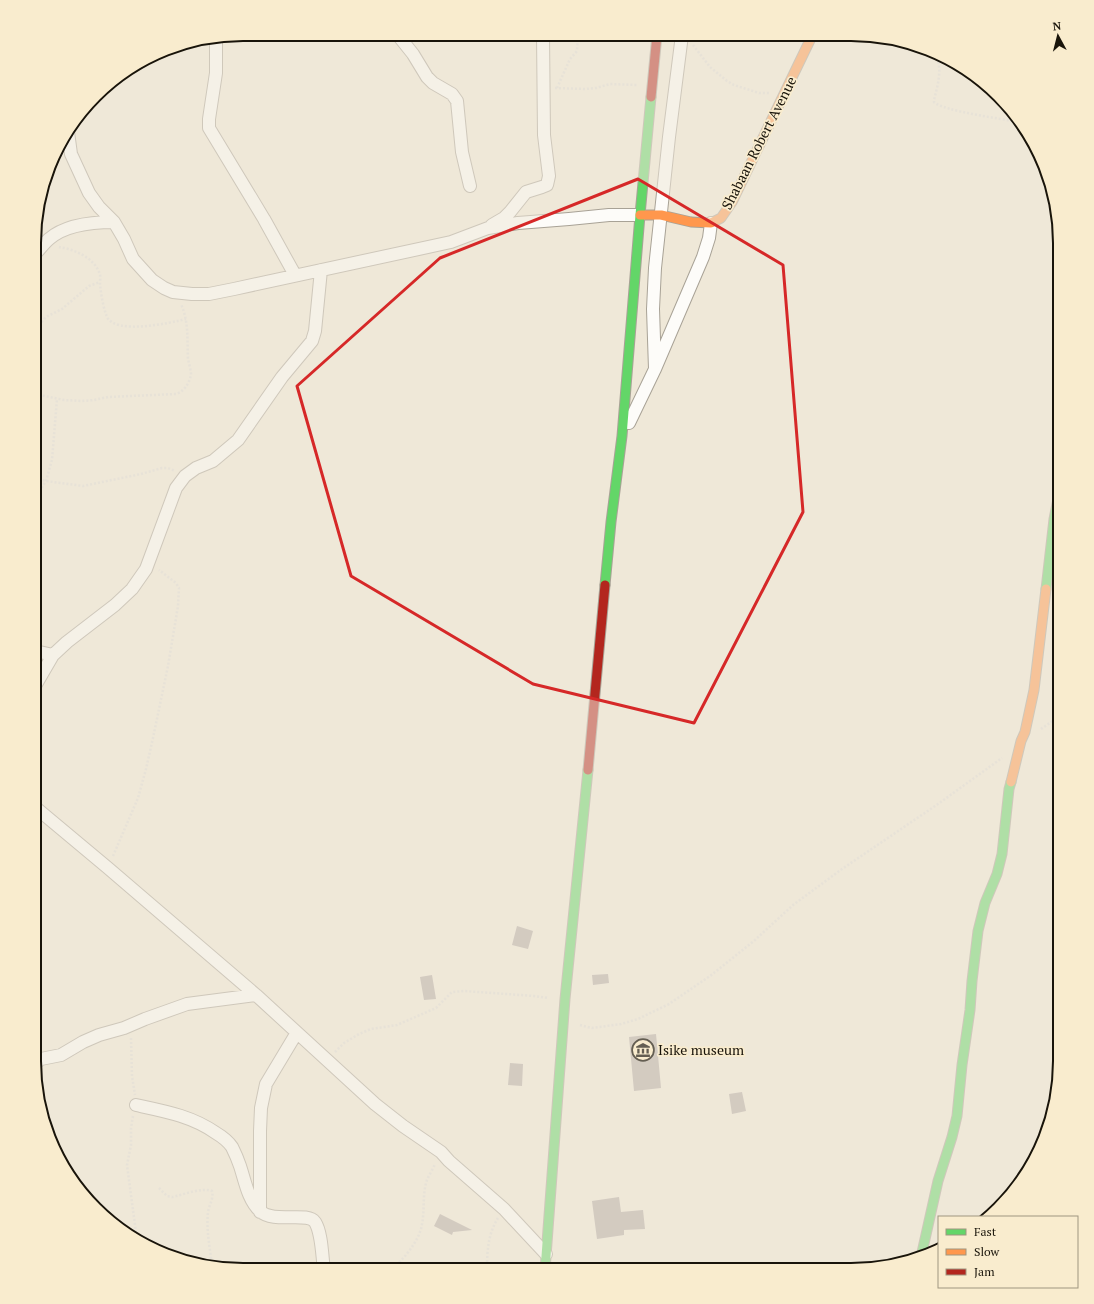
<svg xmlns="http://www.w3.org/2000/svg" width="1094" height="1304" font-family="'PT Serif',serif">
<rect width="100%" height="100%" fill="#efe8d8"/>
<path fill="#b1a8a3" d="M 517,926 L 533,931 L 528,949 L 512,945 Z
M 608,974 L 609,983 L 593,985 L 592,975 Z
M 432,975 L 436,999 L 424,1000 L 420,977 Z
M 656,1034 L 661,1088 L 634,1091 L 629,1037 Z
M 510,1063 L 523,1064 L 522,1086 L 508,1085 Z
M 742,1092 L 746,1111 L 732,1114 L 729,1094 Z
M 619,1197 L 621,1212 L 643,1210 L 645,1229 L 624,1230 L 624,1235 L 597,1239 L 592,1201 Z
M 440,1214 L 472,1230 L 453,1232 L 452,1235 L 434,1226 Z"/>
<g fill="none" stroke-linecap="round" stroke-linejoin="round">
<g stroke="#a8a296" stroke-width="14">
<path id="street" d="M 397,34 L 413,54 L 427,77 L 433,83 L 452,94 L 457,101 L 462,152 L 470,186
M 216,39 L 216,73 L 209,119 L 209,128 L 264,219 L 295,275
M 68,132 L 71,154 L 89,193 L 99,207 L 114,222 L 124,239 L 133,259 L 152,280 L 164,288 L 173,292 L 192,294 L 209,294 L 234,289 L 451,242 L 488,228 L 518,223 L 569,219 L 609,215 L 640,215
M 492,225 L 504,218 L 510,212 L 526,192 L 542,187 L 547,185 L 549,176 L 544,135 L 543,35
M 36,253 C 40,249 44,243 49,239 C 65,225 93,222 114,222
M 655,369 L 653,309 L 655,268 L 669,137 L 682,35
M 629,423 L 655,369 L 703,257 L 709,238 L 711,223
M 35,651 L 53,655
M 35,686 L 53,655 L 67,642 L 115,605 L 132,589 L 146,569 L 176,488 L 185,476 L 196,468 L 213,461 L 238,440 L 282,377 L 312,341 L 315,331 L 321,270
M 35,807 L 108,868 L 256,995 L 375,1104 L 403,1126 L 441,1152 L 449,1161 L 504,1209 L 546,1254
M 34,1064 L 41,1059 L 61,1055 L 83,1042 L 99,1035 L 124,1028 L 145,1019 L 187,1004 L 256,995
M 136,1105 C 164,1111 192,1116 216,1133 C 221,1136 228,1141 232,1147 C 235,1153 238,1160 240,1166 C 245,1181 248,1200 260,1211 C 274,1224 307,1211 315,1222 C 322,1233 322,1256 324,1270
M 260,1212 L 260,1131 L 261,1108 L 266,1084 L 296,1034"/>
</g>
<g stroke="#a8a296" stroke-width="11">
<path id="fast" d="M 605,585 L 611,522 L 622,436 L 640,215 L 651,97
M 1046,589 L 1054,519 L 1060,489
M 921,1257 L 938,1181 L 952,1137 L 957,1116 L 962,1065 L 970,1010 L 972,981 L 978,931 L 985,903 L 997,874 L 1002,854 L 1009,789 L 1011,782
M 545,1270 L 565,999 L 588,770"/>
</g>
<g stroke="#a8a296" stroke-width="11">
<path id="slow" d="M 640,215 L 661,215 L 691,222 L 711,223 L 721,218 L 732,202 L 812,36
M 1011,782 L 1021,741 L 1025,732 L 1034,690 L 1046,589"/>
</g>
<g stroke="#a8a296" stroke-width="11">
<path id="jam" d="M 651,97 L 657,35
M 588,770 L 605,585"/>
</g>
<path stroke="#dedbd6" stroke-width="2.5" stroke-dasharray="2 2" stroke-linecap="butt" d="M 693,45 L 710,67 L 727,81 L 734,85 L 759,93 L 770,93
M 933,51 C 944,65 938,84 934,100 L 934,102 C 943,111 1003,119 1019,122
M 555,88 L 585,89 L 596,88 L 610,84 L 637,85
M 557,88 L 570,59 L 577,51 L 578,35
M 59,247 C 73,249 93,257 99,272 C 101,275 100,280 100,284 C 101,294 103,307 107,317 C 116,335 170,323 186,319
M 36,328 L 46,317 L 62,309 L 89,286 L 100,282
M 35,394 L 64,400 L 82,401 L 94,400 L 108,397 L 176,394 C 185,391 189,383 191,375 C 191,370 189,364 188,359 C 187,340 189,322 181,304
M 35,478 L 46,481 L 83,486 L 141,474 L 162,468 L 168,468 L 175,471
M 35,498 L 46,481 L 52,460 L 57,399
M 1041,729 L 1060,716
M 113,856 L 138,798 L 146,769 L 153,738 L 168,666 L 178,606 L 179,588 L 176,583 L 159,570
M 580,1025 L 592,1028 L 621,1024 L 638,1019 L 669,1004 L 710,976 L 755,940 L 793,905 L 842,869 L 938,804 L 1002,758
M 131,1038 L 132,1076 L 135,1095
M 335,1052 L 344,1043 L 359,1034 L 371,1029 L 397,1025 L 436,1008 L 452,992 L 464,991 L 534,996 L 548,998
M 133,1116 L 131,1128 L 131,1145 L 127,1165 L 137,1240
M 159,1188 L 167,1196 L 172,1197 C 182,1195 203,1187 212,1191 C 214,1199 209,1205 208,1212 C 206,1230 210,1248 212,1266
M 390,1270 C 403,1261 420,1240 422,1224 C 425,1210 422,1194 427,1180 C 429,1175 433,1169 435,1164
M 487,1270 C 487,1251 488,1234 498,1218"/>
<use href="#street" stroke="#fdfcf9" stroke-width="12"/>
<use href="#fast" stroke="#63d668" stroke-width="9"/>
<use href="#slow" stroke="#ff974d" stroke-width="9"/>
<use href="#jam" stroke="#b3261e" stroke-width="9"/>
</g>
<path d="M0 0H1094V1304H0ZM 638,179 L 783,265 L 803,512 L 694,723 L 533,684 L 351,576 L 297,386 L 440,258 Z" fill="#efe8d8" fill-opacity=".55" fill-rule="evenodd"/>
<path fill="none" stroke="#d62828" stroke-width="3" stroke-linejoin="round" d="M 638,179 L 783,265 L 803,512 L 694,723 L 533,684 L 351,576 L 297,386 L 440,258 Z"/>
<defs>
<g id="museum-ring" transform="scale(1.15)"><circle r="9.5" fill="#f9ecce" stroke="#645e52" stroke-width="1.5"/><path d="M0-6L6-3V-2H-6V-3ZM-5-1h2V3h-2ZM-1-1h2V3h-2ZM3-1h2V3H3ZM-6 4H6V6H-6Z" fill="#645e52"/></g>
</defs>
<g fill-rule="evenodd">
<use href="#museum-ring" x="643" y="1050"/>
</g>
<g text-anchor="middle" stroke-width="3.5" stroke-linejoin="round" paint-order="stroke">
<g font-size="14" fill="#19140a" stroke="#f9ecce">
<text transform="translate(759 143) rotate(-63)" y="5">Shabaan Robert Avenue</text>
</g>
<g font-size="14" fill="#19140a" stroke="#f9ecce" text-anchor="start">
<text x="658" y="1055">Isike museum</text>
</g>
</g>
<path d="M0 0H1094V1304H0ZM243 41H851A202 202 0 0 1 1053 243V1061A202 202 0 0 1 851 1263H243A202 202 0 0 1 41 1061V243A202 202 0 0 1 243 41Z" fill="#f9ecce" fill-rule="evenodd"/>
<path fill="none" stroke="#19140a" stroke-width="2" d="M243 41H851A202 202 0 0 1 1053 243V1061A202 202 0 0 1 851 1263H243A202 202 0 0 1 41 1061V243A202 202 0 0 1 243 41Z"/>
<rect x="938" y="1216" width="140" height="72" fill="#f9ecce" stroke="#9f9680"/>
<rect x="946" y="1229" width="20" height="6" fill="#63d668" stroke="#9f9680"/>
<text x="974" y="1236" font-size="12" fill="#19140a">Fast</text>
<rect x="946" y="1249" width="20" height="6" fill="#ff974d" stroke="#9f9680"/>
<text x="974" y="1256" font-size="12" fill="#19140a">Slow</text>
<rect x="946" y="1269" width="20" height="6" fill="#b3261e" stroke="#9f9680"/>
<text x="974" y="1276" font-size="12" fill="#19140a">Jam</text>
<g transform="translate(1058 36) rotate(353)" stroke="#f9ecce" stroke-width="3" paint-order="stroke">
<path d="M0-3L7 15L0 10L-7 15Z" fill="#19140a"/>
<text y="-6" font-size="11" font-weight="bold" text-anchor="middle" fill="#19140a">N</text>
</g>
</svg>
